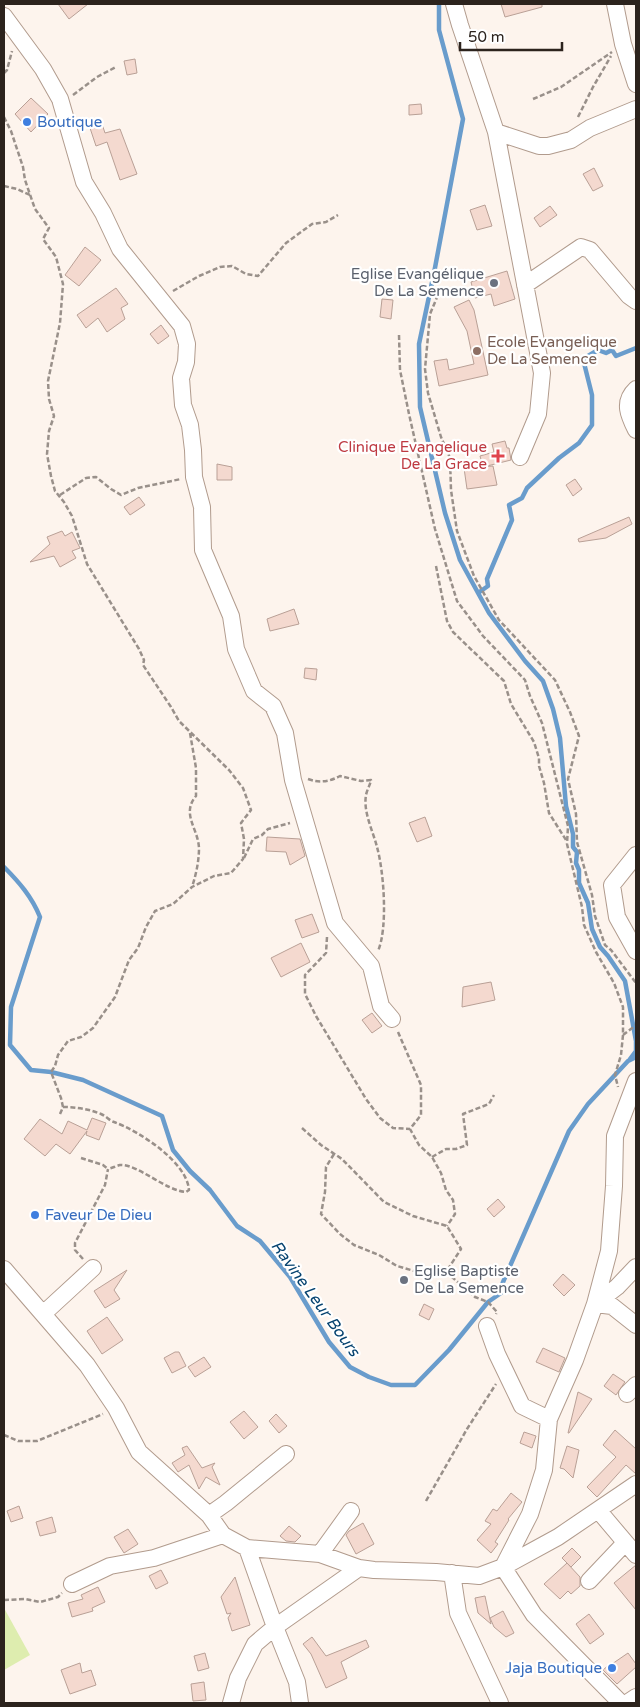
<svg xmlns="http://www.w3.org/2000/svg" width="640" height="1707" font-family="'Varela Round',sans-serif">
<rect width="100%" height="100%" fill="#fdf4ed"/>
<path fill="#deedaf" d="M 4,1608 L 30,1655 L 4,1670 Z"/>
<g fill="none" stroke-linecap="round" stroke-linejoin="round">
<path stroke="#699ccc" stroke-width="4.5" d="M 439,4 L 439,30 L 463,119 L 434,273 L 419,344 L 420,407 L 445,513 L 460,560 L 489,613 L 525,661 L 543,681 L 553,709 L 560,738 L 566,806 L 573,834 L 573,847 L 577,852 L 576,863 L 579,870 L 579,883 L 588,903 L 592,929 L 600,947 L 608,956 L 625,981 L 636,1041
M 478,593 L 488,586 L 487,579 L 512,520 L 509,505 L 522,498 L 527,488 L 559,458 L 579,443 L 592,425 L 592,395 L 583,359 L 598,350 L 606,353 L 612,350 L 616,356 L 636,348
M 4,867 C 19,882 32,897 40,917 L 11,1007 L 10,1045 L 31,1070 L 51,1072 L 83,1080 L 162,1116 L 173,1150 L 190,1171 L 210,1190 L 237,1226 L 260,1241 L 290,1277 L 329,1342 L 350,1367 L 369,1377 L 391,1385 L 415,1385 L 449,1350 L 488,1302 L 501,1293 L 500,1289 L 569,1131 L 588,1104 L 628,1061 L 636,1057
M 630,1059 L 636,1051 L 636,1042"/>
</g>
<path fill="#f4d9cf" stroke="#b9a096" d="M 58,4 L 88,4 L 69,19 Z
M 501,4 L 542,4 L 542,7 L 505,17 Z
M 135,59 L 137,73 L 127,75 L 124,61 Z
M 31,98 L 48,114 L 31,132 L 15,114 Z
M 421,104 L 422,114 L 409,115 L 409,105 Z
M 102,124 L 105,133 L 120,129 L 137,174 L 120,180 L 107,142 L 96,146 L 90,128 Z
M 594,168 L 603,186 L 593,191 L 583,174 Z
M 485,205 L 492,226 L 477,230 L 470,210 Z
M 550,206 L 557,215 L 540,227 L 534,218 Z
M 85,247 L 101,260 L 79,286 L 65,275 Z
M 507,271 L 515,299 L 494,306 L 491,294 L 475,298 L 471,282 Z
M 116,288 L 128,304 L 121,308 L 125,319 L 107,332 L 98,318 L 86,328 L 77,315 Z
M 382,299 L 393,300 L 391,319 L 380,317 Z
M 469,300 L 474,310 L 488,375 L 439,386 L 434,361 L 447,359 L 449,370 L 474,364 L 467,331 L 454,307 Z
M 161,325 L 169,336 L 158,344 L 150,334 Z
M 505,441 L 507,448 L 509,448 L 511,460 L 483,467 L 480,456 L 494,452 L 492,444 Z
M 217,464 L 232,467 L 232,480 L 217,480 Z
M 493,466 L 497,485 L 467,489 L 464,468 Z
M 575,479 L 582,489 L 573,496 L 566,485 Z
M 139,497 L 145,505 L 130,515 L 124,507 Z
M 629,517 L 632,524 L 606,538 L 579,542 L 578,539 Z
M 62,531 L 65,536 L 72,532 L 80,548 L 72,551 L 76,558 L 60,567 L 54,556 L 30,562 L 50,544 L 47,537 Z
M 294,609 L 299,624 L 270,631 L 267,619 Z
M 305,668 L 317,669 L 316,680 L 304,678 Z
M 425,817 L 432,836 L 417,842 L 409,823 Z
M 267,837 L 300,839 L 305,856 L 290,865 L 286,852 L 266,851 Z
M 312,914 L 319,932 L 302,938 L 295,920 Z
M 301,943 L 310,962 L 281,977 L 271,958 Z
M 491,982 L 495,1000 L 462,1007 L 463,987 Z
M 372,1013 L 382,1026 L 372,1033 L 362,1020 Z
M 92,1118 L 106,1123 L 99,1140 L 86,1135 L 87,1131 L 70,1154 L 56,1144 L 45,1156 L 24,1139 L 40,1119 L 62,1134 L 68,1121 L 87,1130 Z
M 498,1199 L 505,1207 L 494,1217 L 487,1209 Z
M 127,1270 L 114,1290 L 120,1299 L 105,1308 L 94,1291 Z
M 563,1274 L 575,1285 L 564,1296 L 553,1285 Z
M 424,1304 L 434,1309 L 429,1320 L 419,1315 Z
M 107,1317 L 123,1340 L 102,1354 L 87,1331 Z
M 543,1348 L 565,1358 L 559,1372 L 536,1362 Z
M 175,1352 L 179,1352 L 186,1366 L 172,1373 L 164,1358 Z
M 204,1357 L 211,1367 L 195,1377 L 188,1367 Z
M 613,1374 L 625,1382 L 616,1395 L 604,1386 Z
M 578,1392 L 592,1399 L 569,1433 L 568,1433 Z
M 244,1411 L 258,1427 L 244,1439 L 230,1422 Z
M 276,1414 L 287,1426 L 279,1433 L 269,1421 Z
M 615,1430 L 636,1449 L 636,1474 L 626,1465 L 597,1497 L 587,1487 L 616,1457 L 603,1445 Z
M 524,1432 L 536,1436 L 532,1448 L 520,1443 Z
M 187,1446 L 202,1468 L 215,1463 L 212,1467 L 220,1485 L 206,1477 L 199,1489 L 189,1465 L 178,1472 L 172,1463 L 185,1455 L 182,1448 Z
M 567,1446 L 579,1450 L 573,1478 L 564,1469 L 560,1468 Z
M 511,1493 L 522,1502 L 508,1519 L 509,1520 L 495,1542 L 498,1544 L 491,1553 L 477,1540 L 491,1524 L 485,1521 L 493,1509 L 497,1511 Z
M 19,1506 L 23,1518 L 11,1522 L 7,1511 Z
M 52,1517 L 56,1532 L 40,1536 L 36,1522 Z
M 363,1523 L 374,1544 L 356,1554 L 346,1535 L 349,1531 Z
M 289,1526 L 301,1536 L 295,1542 L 286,1541 L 280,1536 Z
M 128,1529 L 138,1544 L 124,1553 L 114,1537 Z
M 572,1548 L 581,1557 L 571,1567 L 562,1558 Z
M 567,1563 L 580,1577 L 580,1586 L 571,1594 L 568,1591 L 560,1599 L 544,1584 Z
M 636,1565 L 636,1610 L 614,1583 Z
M 161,1570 L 168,1583 L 156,1589 L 149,1576 Z
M 235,1577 L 250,1625 L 232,1631 L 228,1618 L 231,1613 L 227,1614 L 221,1597 Z
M 98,1587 L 105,1602 L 92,1608 L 93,1611 L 72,1617 L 68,1603 L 83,1599 L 81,1595 Z
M 485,1596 L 491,1624 L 478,1613 L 475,1598 Z
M 503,1611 L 514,1633 L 506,1637 L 494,1627 L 490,1618 Z
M 589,1614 L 604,1634 L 590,1644 L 576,1624 Z
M 312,1637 L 326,1656 L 366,1640 L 369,1647 L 341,1662 L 347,1678 L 326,1688 L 311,1654 L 303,1644 Z
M 205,1653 L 209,1668 L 198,1671 L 194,1656 Z
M 628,1653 L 636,1664 L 636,1667 L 617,1684 L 603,1670 L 611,1663 L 612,1664 Z
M 80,1663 L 82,1673 L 91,1670 L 96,1685 L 70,1694 L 61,1670 Z
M 204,1682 L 206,1700 L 193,1701 L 191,1684 Z"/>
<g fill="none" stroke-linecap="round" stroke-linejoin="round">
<g stroke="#b19b8d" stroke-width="18">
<path id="minor" d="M 454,4 L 460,25 L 496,132 L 542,373 L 538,414 L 520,457
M 615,4 L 623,44 L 636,84
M 4,16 L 43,69 L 60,99 L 84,182 L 103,213 L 120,249 L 182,326 L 187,344 L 186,362 L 181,378 L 183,405 L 190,425 L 193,450 L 194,477 L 202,507 L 203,550 L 231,616 L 236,649 L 254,691 L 273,706 L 285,733 L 293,780 L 335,923 L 371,966 L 381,1006 L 392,1019
M 496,132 L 539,146 L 548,146 L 571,140 L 590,128 L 636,109
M 525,285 L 581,247 L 590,250 L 629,296 L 636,301
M 636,389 C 622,402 629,416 636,430
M 636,855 L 612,885 L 617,917 L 636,951
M 4,1269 L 87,1365 L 116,1408 L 139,1452 L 209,1515 L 223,1535 L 247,1548 L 320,1554 L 359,1568 L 374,1570 L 436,1572 L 479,1576 L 503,1567 L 558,1537 L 636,1484
M 595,1304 L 617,1287 L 636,1267
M 595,1304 L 612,1306 L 636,1325
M 43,1314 L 93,1268
M 487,1326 L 497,1354 L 522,1406 L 549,1419
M 627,1394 L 636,1385
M 598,1510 L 636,1555
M 209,1515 L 226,1503 L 286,1454
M 247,1548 L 275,1627 L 297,1682 L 300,1703
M 320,1554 L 351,1511
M 452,1573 L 458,1613 L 500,1703
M 589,1581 L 625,1543
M 72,1584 L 110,1566 L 154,1558 L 223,1535
M 231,1703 L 238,1678 L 255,1644 L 275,1627 L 359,1568
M 621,1703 L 534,1615 L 503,1567 L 530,1514 L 544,1470 L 549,1419 L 575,1360 L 595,1304 L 609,1251 L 614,1186 L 615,1136 L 636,1081
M 627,1703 L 636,1697"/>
</g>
<path stroke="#99908a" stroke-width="2.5" stroke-dasharray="5 2.5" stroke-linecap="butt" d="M 4,73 L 7,70 L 12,51
M 73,95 L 97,77 L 116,67
M 533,99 L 561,87 L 612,52
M 4,117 L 11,131 L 23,167 L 25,180 L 35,209 L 49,228 L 43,239 L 56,257 L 63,284 L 60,323 L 48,381 L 49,399 L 54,416 L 49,431 L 47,454 L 51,476 L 55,491 L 64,502 L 72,516 L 87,564 L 139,649 L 144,660 L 143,665 L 171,707 L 179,721 L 229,770 L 243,788 L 251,810 L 241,823 L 244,839 L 243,859 L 231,873 L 214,876 L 192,887 L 173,904 L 155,911 L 146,927 L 138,948 L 129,960 L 115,997 L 93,1028 L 81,1037 L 68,1041 L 58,1055 L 55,1066 L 51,1072 L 61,1098 L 63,1107
M 578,117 L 593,87 L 611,56
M 4,186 L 17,189 L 30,195
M 173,291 L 199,276 L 220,267 L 232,266 L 246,274 L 258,276 L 286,243 L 312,224 L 326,222 L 338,215
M 438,295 L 430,314 L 425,369 L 428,393 L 441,437 L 450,458 L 451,490 L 457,531 L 474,576 L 499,620 L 555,680 L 570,712 L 579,736 L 568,779 L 576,814 L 577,842 L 592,895 L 595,916 L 605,945 L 611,950 L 636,983
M 399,335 L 400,370 L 409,414 L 435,529 L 457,601 L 483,636 L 525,680 L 530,696 L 542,723 L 568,826 L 567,844 L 582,907 L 584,925 L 596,952 L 614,983 L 623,1007 L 623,1035 L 621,1055 L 615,1075 L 618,1087
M 60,495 L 86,478 L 96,477 L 111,489 L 121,495 L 138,488 L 181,479
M 436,566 L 447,621 L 453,632 L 504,681 L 511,704 L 534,742 L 539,758 L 539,766 L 544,783 L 549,813 L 566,840
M 190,733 L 196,768 L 196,796 C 181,814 198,828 199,848 C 199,861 196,875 192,887
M 308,779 C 319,783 329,782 340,776 L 361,781 L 371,780 C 370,785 367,790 366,795 C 363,812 373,831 377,847 C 384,872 388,928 378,951
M 244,858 L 253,839 L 262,835 L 268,829 L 290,823
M 327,937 L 326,953 L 305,975 L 305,994 L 316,1016 L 366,1099 L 380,1118 L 393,1128 L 410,1129
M 398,1032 L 421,1085 L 421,1115 L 410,1129 L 419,1145 L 432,1157 L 441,1173 L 446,1190 L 453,1200 L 455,1214 L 447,1226
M 623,1035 L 636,1025
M 60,1114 L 63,1107 C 76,1107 89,1109 101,1114 C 106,1116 110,1121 114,1122 C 139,1131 187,1162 189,1190 L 186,1192 C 166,1191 138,1164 120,1165 C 116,1166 112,1168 108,1169
M 302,1128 L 321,1145 L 342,1159 L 384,1202 L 413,1216 L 447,1226 L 461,1249 L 446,1272 L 475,1297 L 488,1302 L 497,1312 L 496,1314
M 334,1154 L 326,1167 L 325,1192 L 321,1214 L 340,1234 L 354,1245 L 379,1255 L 397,1266 L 418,1272 L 431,1270 L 446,1272
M 432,1157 L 446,1149 L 456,1149 L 467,1145 L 463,1114 L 489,1104 L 494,1095
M 81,1158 L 103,1165 L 108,1169
M 83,1259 L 75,1250 L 75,1243 L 105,1185 L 108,1169
M 4,1435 L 18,1441 L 37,1441 L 103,1414
M 426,1501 L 467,1429 L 496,1384
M 4,1600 L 25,1599 L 40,1602 L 58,1597 L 62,1593"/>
<use href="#minor" stroke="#fff" stroke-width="16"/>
</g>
<g fill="#3f7fe0" stroke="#fff" stroke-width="2">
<circle cx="27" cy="122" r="5"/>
<circle cx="35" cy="1215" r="5"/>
<circle cx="612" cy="1668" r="5"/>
</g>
<g fill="#6b7280" stroke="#fff" stroke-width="2">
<circle cx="494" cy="283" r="5"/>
<circle cx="404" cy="1280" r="5"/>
</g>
<circle fill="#8d6e63" stroke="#fff" stroke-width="2" cx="477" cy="351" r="5"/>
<path fill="#e0444e" stroke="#fff" stroke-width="2" d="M495.5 448.5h5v5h5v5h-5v5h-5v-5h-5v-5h5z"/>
<g text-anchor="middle" stroke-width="4.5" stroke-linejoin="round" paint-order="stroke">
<g font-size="15" fill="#366cbe" stroke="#fff" text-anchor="start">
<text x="37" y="127">Boutique</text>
<text x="45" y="1220">Faveur De Dieu</text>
<text x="602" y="1673" text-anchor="end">Jaja Boutique</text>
</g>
<g font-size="15" fill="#5b616d" stroke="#fff" text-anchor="end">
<text x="484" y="279">Eglise Evangélique<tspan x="484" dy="17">De La Semence</tspan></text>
<text x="414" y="1276" text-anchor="start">Eglise Baptiste<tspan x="414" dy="17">De La Semence</tspan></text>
</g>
<g font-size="15" fill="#785e54" stroke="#fff" text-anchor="start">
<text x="487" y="347">Ecole Evangelique<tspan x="487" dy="17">De La Semence</tspan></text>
</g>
<g font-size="15" fill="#be3a42" stroke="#fff" text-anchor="end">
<text x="487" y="452">Clinique Evangelique<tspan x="487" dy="17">De La Grace</tspan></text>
</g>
<g font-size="16" font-style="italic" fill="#05426f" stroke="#fff">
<text transform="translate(316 1298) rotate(54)" y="6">Ravine Leur Bours</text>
</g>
</g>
<rect width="640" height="1707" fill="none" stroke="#2c231d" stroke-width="10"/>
<path d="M460 42v8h102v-8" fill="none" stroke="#2c231d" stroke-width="2.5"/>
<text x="468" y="42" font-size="15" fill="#2c231d" stroke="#ffffff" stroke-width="4" paint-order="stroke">50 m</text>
</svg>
